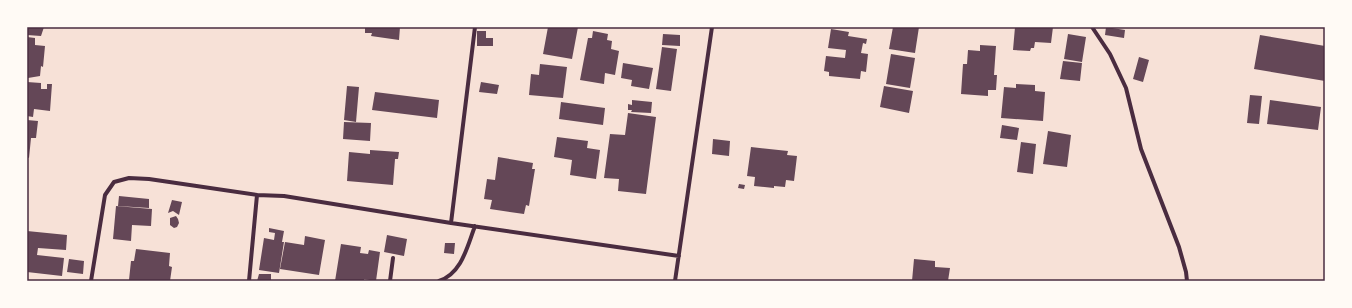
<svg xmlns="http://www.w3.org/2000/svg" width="1352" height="308" font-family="'PT Sans',sans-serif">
<rect width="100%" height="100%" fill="#f7e1d7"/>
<path fill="#644757" d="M 27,27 L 44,27 L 41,36 L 27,35 Z
M 365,27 L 400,27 L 399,40 L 371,36 L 372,33 L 365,33 Z
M 548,27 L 578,27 L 572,59 L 543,54 Z
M 893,27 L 919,27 L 915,53 L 889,49 Z
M 1015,27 L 1053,27 L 1051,43 L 1035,42 L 1034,48 L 1031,48 L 1030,51 L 1013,50 Z
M 1106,27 L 1125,30 L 1124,38 L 1105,35 Z
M 831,29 L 849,32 L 848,36 L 867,39 L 866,44 L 863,43 L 861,53 L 868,54 L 866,72 L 861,71 L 860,79 L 829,76 L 829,72 L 824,71 L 826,56 L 845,58 L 846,50 L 828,48 Z
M 477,31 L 486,31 L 486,38 L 493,38 L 493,46 L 477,46 Z
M 593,31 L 608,34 L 607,40 L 612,41 L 611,49 L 619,51 L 615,75 L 605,73 L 604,84 L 580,80 L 588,38 L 592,38 Z
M 663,34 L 680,35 L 680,46 L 662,45 Z
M 1068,34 L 1086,37 L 1082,62 L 1064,59 Z
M 1260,35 L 1325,46 L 1325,81 L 1254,69 Z
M 27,37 L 35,38 L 35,45 L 45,46 L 43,67 L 41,66 L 40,76 L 28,78 Z
M 980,45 L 996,46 L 994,75 L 997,75 L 996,90 L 988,90 L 988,96 L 961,94 L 963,64 L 967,64 L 968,50 L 980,51 Z
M 662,47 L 677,49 L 671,91 L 656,89 Z
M 891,54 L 915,58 L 910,88 L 886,84 Z
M 1139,57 L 1149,60 L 1143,82 L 1133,79 Z
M 1063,61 L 1082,63 L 1080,81 L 1060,79 Z
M 623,63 L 653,68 L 649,89 L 631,86 L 632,80 L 621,78 Z
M 540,64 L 567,67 L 563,98 L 529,95 L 531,74 L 539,75 Z
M 27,82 L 41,83 L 41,89 L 47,89 L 47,84 L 52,84 L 50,111 L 34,109 L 33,117 L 27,116 Z
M 481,82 L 499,85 L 497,94 L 479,92 Z
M 1016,84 L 1035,85 L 1035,91 L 1045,92 L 1043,121 L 1001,118 L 1004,87 L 1016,88 Z
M 347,86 L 359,87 L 356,122 L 344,120 Z
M 884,86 L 913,91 L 909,113 L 880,107 Z
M 375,92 L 439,100 L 437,118 L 372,110 Z
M 1250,95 L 1262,96 L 1259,124 L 1247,123 Z
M 632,100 L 652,102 L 651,113 L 631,112 L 632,110 L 628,110 L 628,104 L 632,105 Z
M 1270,100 L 1321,107 L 1318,130 L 1267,124 Z
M 561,102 L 605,108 L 603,125 L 559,119 Z
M 628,113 L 656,117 L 646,194 L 618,191 L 619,179 L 604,178 L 610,134 L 625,135 Z
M 27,120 L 38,121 L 36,138 L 31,138 L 29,158 L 27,157 Z
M 344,122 L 371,123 L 370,141 L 343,139 Z
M 1002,125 L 1019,128 L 1017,140 L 1000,138 Z
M 1048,131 L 1071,135 L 1067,167 L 1043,164 Z
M 557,137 L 588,141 L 587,148 L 600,150 L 596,179 L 570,175 L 572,160 L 554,157 Z
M 713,139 L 730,141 L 729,156 L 712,154 Z
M 1021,142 L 1036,144 L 1033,174 L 1017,172 Z
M 751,147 L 788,151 L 787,155 L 797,156 L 794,181 L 786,180 L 785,187 L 774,186 L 774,188 L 754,186 L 755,177 L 747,176 Z
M 370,150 L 399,152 L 398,159 L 395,159 L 393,185 L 347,181 L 349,152 L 370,154 Z
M 498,157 L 533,163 L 532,169 L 535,169 L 529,206 L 526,205 L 524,214 L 490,209 L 492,200 L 484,199 L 487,179 L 495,180 Z
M 739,184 L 745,185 L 744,189 L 738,188 Z
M 119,196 L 149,199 L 149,208 L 118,206 Z
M 172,200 L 182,202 L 179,215 L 173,211 L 168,213 Z
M 116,206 L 152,209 L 151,226 L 132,225 L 131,241 L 113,239 Z
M 176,216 L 178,219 L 179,223 L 177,227 L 174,228 L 170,225 L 170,218 Z
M 269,228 L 284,231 L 282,242 L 284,242 L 279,273 L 259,270 L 264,238 L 274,240 L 275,233 L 269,232 Z
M 27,231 L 67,235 L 66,250 L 38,248 L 37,255 L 64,258 L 62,276 L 27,272 Z
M 387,235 L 407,239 L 404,256 L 384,252 Z
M 305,236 L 325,240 L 319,275 L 280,269 L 285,242 L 304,245 Z
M 445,243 L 455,243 L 454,254 L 444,253 Z
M 341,244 L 361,247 L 360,253 L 368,254 L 369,250 L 380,252 L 376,281 L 364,279 L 364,281 L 335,281 Z
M 136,249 L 170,253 L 169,266 L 172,267 L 170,281 L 129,280 L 131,261 L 134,261 Z
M 69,259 L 84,261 L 83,274 L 67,272 Z
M 914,259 L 935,261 L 935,267 L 950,268 L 948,281 L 912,281 Z
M 259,274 L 271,274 L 271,281 L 257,281 Z"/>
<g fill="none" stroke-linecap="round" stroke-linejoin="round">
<path stroke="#4a2c40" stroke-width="4" d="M 1092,27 L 1110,54 L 1126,88 L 1141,149 L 1179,247 L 1186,272 L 1187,281
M 451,223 L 475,27
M 91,281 L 105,195 L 114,182 L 129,178 L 149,179 L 257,195
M 249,281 L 257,195 L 284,196 L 451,223 L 679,256
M 390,281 L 393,258
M 439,281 C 462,273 467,247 475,226
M 675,281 L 712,27"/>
</g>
<rect width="1352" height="308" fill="none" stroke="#fffaf5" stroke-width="56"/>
<rect x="28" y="28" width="1296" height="252" fill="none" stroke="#4a2c40" stroke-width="1.5"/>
</svg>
